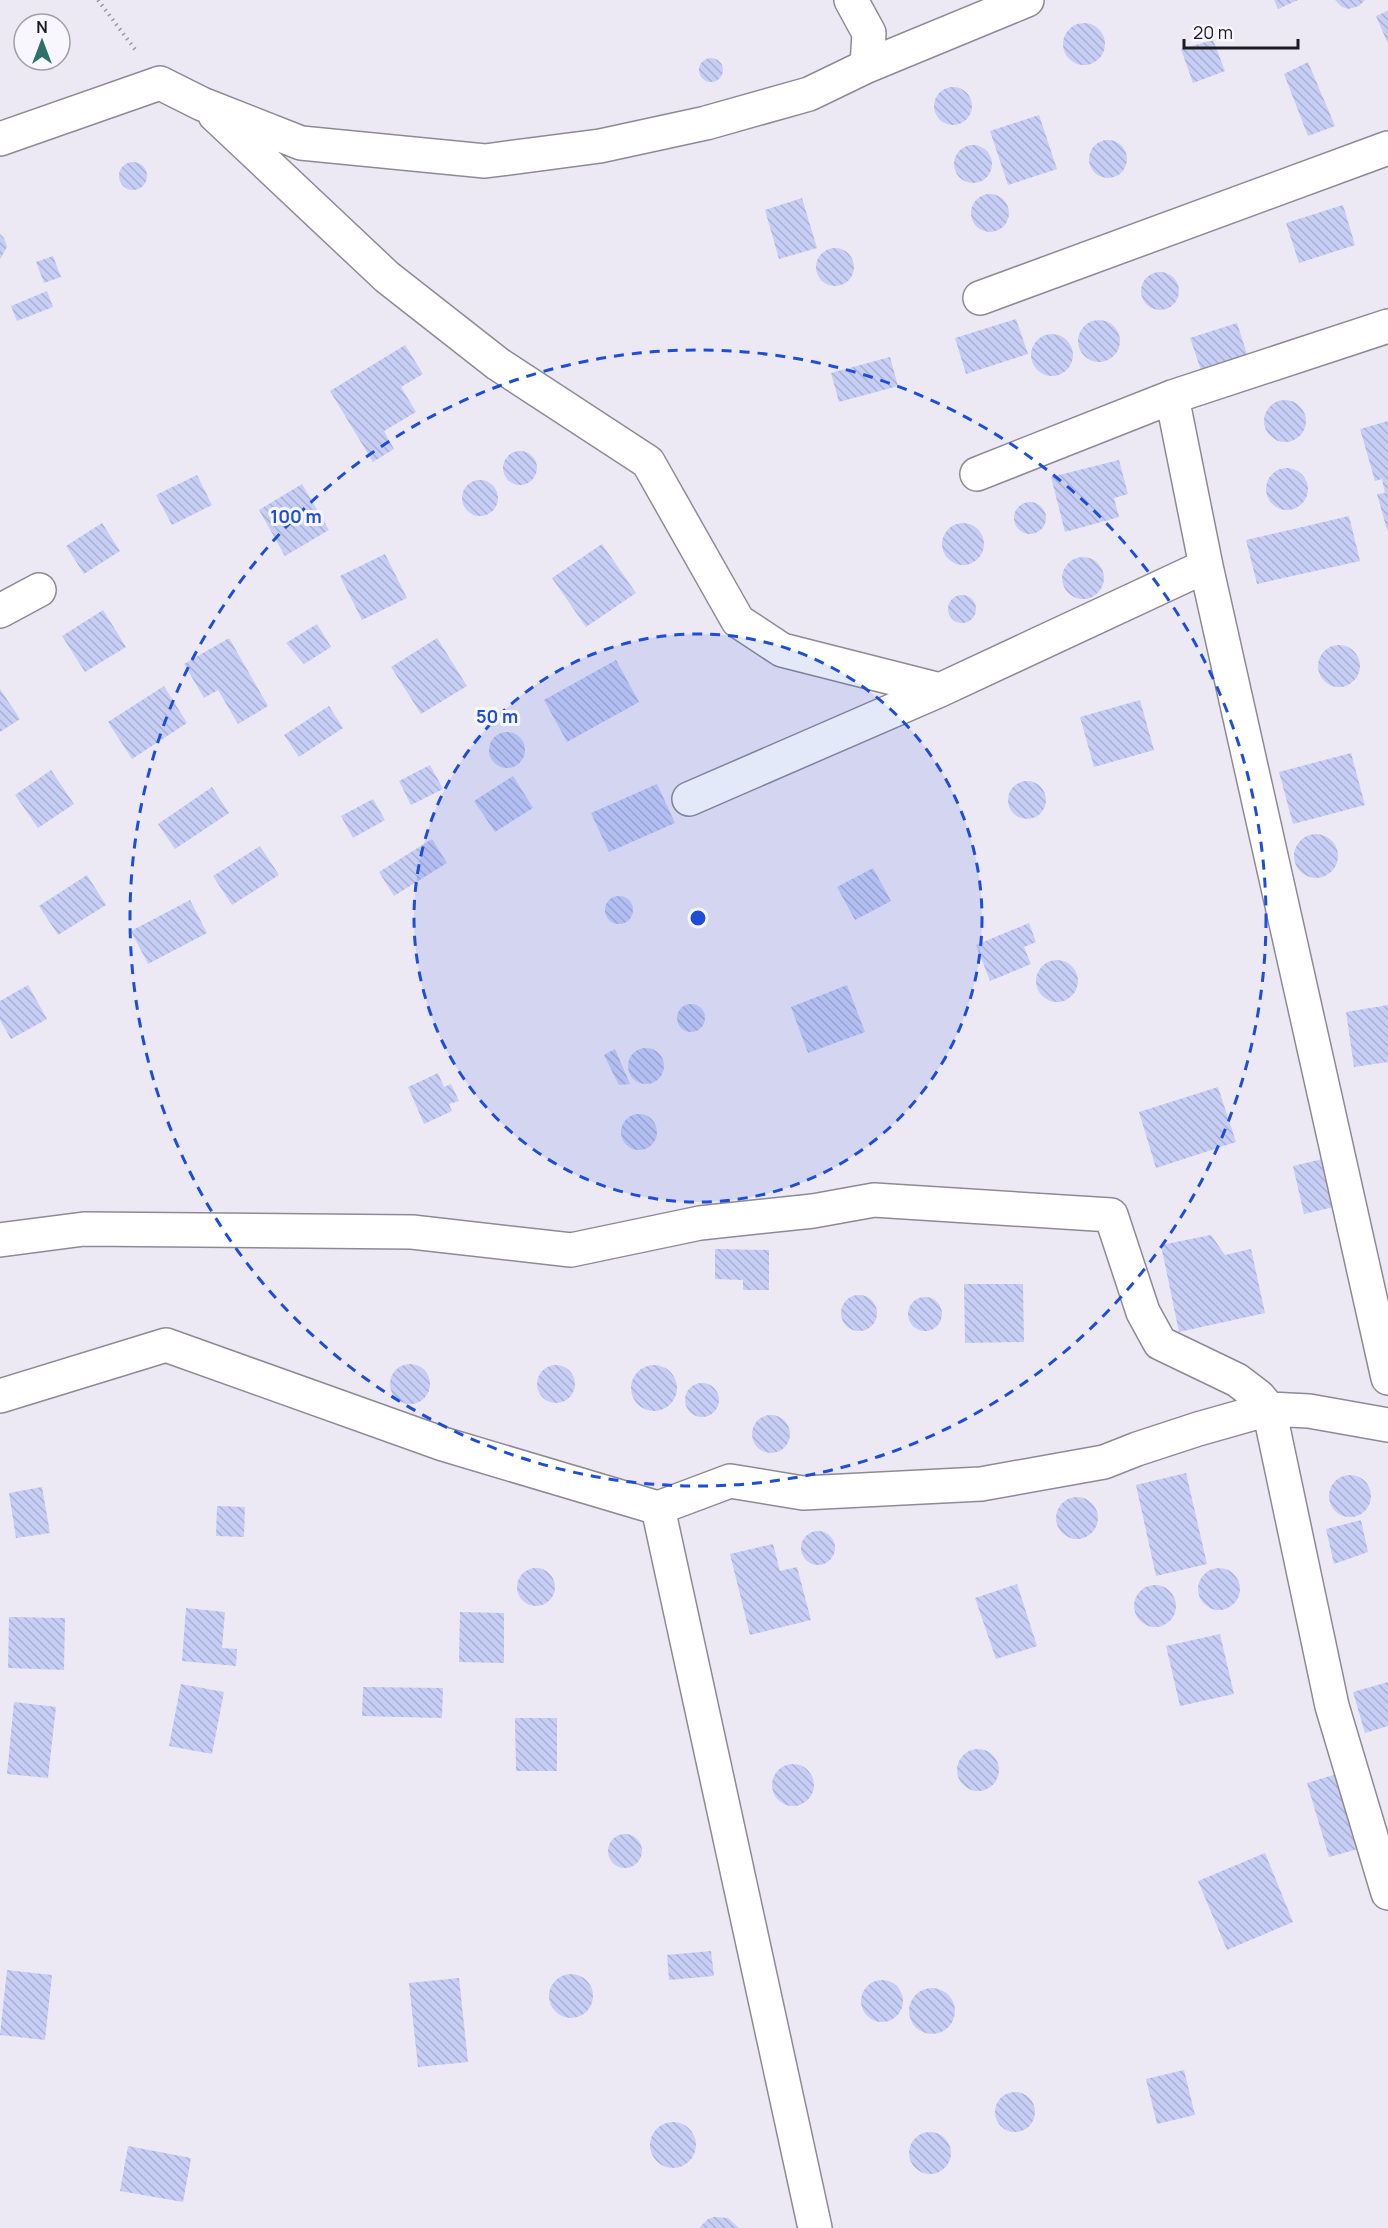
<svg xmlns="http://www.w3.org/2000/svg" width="1388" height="2228" font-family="Manrope,sans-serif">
<defs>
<pattern id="building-back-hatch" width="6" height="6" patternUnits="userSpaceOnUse" patternTransform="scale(1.5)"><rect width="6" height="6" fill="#c6cef5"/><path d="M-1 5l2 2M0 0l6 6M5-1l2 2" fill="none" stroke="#aab0d2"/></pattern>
</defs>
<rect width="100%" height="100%" fill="#ece9f5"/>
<path fill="url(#building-back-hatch)" d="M 1274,0 L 1298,0 L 1278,9 Z
M 1335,0 L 1365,0 L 1359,6 L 1348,9 L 1342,7 Z
M 1388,11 L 1388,44 L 1376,16 Z
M1063 44a21 21 0 1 1 42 0a21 21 0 1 1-42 0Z
M 1213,40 L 1225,71 L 1193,83 L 1181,49 Z
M699 70a12 12 0 1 1 24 0a12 12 0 1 1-24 0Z
M 1308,62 L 1335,126 L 1308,136 L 1284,74 Z
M934 106a19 19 0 1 1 38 0a19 19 0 1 1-38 0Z
M 1039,115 L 1057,169 L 1008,185 L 990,131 Z
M1089 159a19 19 0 1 1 38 0a19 19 0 1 1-38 0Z
M954 164a19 19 0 1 1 38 0a19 19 0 1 1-38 0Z
M119 176a14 14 0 1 1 28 0a14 14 0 1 1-28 0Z
M971 213a19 19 0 1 1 38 0a19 19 0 1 1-38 0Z
M 802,198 L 817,248 L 779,259 L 765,210 Z
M 1343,205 L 1355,245 L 1299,263 L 1286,223 Z
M 0,234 L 4,238 L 7,247 L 0,259 Z
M816 267a19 19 0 1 1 38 0a19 19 0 1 1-38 0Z
M 53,256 L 61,277 L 44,283 L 36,262 Z
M1141 291a19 19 0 1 1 38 0a19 19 0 1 1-38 0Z
M 47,291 L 53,307 L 17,321 L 11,306 Z
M 1016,319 L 1028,354 L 966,374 L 955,338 Z
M1078 341a21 21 0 1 1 42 0a21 21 0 1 1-42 0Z
M 1237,323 L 1248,357 L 1202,373 L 1190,338 Z
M1031 355a21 21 0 1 1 42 0a21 21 0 1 1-42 0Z
M 405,345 L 423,374 L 401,387 L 416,412 L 384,431 L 394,449 L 373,462 L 330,391 Z
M 890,357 L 898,386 L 839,402 L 831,373 Z
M1264 421a21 21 0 1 1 42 0a21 21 0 1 1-42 0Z
M 1388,421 L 1388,530 L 1387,530 L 1377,494 L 1385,493 L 1382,479 L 1375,481 L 1360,429 Z
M503 468a17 17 0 1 1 34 0a17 17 0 1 1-34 0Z
M 1119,460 L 1128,494 L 1114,498 L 1119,517 L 1065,532 L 1051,477 Z
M1266 489a21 21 0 1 1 42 0a21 21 0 1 1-42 0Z
M 197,475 L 212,505 L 172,525 L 156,495 Z
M462 498a18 18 0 1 1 36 0a18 18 0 1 1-36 0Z
M 302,484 L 329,530 L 285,556 L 259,510 Z
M1014 518a16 16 0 1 1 32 0a16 16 0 1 1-32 0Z
M 1349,516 L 1360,561 L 1257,584 L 1246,540 Z
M942 544a21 21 0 1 1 42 0a21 21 0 1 1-42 0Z
M 102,523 L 120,551 L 84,574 L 66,546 Z
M 602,544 L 636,593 L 586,627 L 552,578 Z
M 385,554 L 407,598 L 362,620 L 340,576 Z
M1062 578a21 21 0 1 1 42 0a21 21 0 1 1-42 0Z
M948 609a14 14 0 1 1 28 0a14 14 0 1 1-28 0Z
M 103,610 L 126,647 L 85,672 L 62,636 Z
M 317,624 L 331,647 L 304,664 L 286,643 Z
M 229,638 L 268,706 L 238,724 L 218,690 L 204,698 L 184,664 Z
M 437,638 L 467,686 L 421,714 L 391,667 Z
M1318 666a21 21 0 1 1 42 0a21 21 0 1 1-42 0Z
M 616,660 L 639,702 L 567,742 L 544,700 Z
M 164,686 L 187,723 L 132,759 L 108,722 Z
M 0,689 L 20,719 L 0,732 Z
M 1140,700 L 1154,750 L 1094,767 L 1080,717 Z
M 329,706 L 343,728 L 299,757 L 284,735 Z
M489 750a18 18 0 1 1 36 0a18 18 0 1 1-36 0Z
M 1351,753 L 1365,805 L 1293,824 L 1279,772 Z
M 430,765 L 443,789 L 411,805 L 399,781 Z
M 51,770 L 74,804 L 38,828 L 15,795 Z
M 513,776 L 533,808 L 495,832 L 474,801 Z
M1008 800a19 19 0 1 1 38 0a19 19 0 1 1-38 0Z
M 657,784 L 675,823 L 609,852 L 591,813 Z
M 212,787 L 229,813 L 175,849 L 158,824 Z
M 373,799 L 385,820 L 353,838 L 341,816 Z
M1294 856a22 22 0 1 1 44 0a22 22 0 1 1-44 0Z
M 432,839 L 447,863 L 394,896 L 379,872 Z
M 260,846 L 279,875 L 232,905 L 213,876 Z
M 873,868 L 891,901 L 855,920 L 837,887 Z
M 87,875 L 106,905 L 58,935 L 39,906 Z
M605 910a14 14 0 1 1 28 0a14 14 0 1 1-28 0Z
M 190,900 L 207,933 L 148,964 L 131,931 Z
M 1029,923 L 1036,942 L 1024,947 L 1031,964 L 990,981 L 976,945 Z
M1036 981a21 21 0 1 1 42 0a21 21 0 1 1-42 0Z
M 28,985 L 47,1019 L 11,1039 L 0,1020 L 0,1001 Z
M 847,985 L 865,1032 L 808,1053 L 791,1007 Z
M677 1018a14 14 0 1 1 28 0a14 14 0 1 1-28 0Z
M 1388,1005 L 1388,1062 L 1354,1067 L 1346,1012 Z
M628 1066a18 18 0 1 1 36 0a18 18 0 1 1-36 0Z
M 615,1049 L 630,1084 L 619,1085 L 604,1055 Z
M 438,1073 L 444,1087 L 451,1084 L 459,1101 L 449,1104 L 452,1111 L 424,1124 L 408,1087 Z
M 1218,1087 L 1236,1142 L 1156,1168 L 1139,1112 Z
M621 1132a18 18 0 1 1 36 0a18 18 0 1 1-36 0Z
M 1331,1157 L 1342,1205 L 1304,1214 L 1293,1166 Z
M 1211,1235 L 1225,1255 L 1251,1249 L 1265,1313 L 1179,1332 L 1161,1245 Z
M 715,1249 L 769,1250 L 769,1290 L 743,1290 L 743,1280 L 715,1279 Z
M 964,1284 L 1023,1284 L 1024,1342 L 965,1343 Z
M841 1313a18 18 0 1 1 36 0a18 18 0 1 1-36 0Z
M908 1314a17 17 0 1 1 34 0a17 17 0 1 1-34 0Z
M390 1384a20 20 0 1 1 40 0a20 20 0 1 1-40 0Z
M631 1388a23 23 0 1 1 46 0a23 23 0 1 1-46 0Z
M537 1384a19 19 0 1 1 38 0a19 19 0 1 1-38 0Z
M685 1400a17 17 0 1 1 34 0a17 17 0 1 1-34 0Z
M752 1434a19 19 0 1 1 38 0a19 19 0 1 1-38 0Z
M 1186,1473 L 1207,1564 L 1156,1576 L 1136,1485 Z
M1329 1496a21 21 0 1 1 42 0a21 21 0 1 1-42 0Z
M 42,1487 L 50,1533 L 16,1538 L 9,1493 Z
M1056 1518a21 21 0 1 1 42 0a21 21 0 1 1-42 0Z
M 217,1506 L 245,1507 L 244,1537 L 216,1536 Z
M 1361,1520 L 1368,1552 L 1334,1564 L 1326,1529 Z
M801 1548a17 17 0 1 1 34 0a17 17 0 1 1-34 0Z
M 773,1544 L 780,1571 L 797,1567 L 811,1620 L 750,1635 L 730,1554 Z
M1198 1589a21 21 0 1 1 42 0a21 21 0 1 1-42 0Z
M517 1587a19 19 0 1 1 38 0a19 19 0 1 1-38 0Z
M 1017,1584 L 1037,1646 L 996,1659 L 975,1598 Z
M1134 1606a21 21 0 1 1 42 0a21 21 0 1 1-42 0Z
M 186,1608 L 225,1612 L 222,1648 L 237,1649 L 236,1666 L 182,1661 Z
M 460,1612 L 504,1613 L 504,1663 L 459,1662 Z
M 9,1617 L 65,1618 L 64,1670 L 8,1668 Z
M 1220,1634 L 1234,1694 L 1180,1706 L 1166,1646 Z
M 1388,1682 L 1388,1726 L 1365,1733 L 1353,1692 Z
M 181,1684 L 224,1692 L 212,1754 L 169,1746 Z
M 363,1687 L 443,1688 L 442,1718 L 362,1716 Z
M 14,1702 L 56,1707 L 48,1778 L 7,1774 Z
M 515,1718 L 557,1718 L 557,1771 L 516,1771 Z
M957 1770a21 21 0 1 1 42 0a21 21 0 1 1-42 0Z
M772 1785a21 21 0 1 1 42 0a21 21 0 1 1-42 0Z
M 1340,1773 L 1362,1848 L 1329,1857 L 1307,1783 Z
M608 1851a17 17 0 1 1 34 0a17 17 0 1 1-34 0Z
M 1265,1853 L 1293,1922 L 1227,1950 L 1198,1881 Z
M 711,1951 L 714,1976 L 669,1980 L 667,1955 Z
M 7,1970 L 52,1975 L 45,2040 L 0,2035 Z
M549 1996a22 22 0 1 1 44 0a22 22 0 1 1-44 0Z
M 459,1978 L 468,2062 L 418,2067 L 409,1983 Z
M861 2001a21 21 0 1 1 42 0a21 21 0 1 1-42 0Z
M909 2011a23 23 0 1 1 46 0a23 23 0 1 1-46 0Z
M 1184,2070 L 1195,2115 L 1157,2124 L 1146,2079 Z
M995 2112a20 20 0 1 1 40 0a20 20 0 1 1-40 0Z
M650 2145a23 23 0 1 1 46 0a23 23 0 1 1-46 0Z
M909 2153a21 21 0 1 1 42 0a21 21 0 1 1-42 0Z
M 128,2146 L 191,2158 L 183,2202 L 120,2191 Z
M 714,2217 L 728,2218 L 739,2228 L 699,2228 L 708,2219 Z"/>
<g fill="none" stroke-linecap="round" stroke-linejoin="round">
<g stroke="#8d8a95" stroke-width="36">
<path id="minor" d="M 851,0 L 869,33 L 867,66
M 215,115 L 387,277 L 498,364 L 648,462 L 738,621 L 782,650 L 940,690
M 0,139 L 160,83 L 202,104 L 301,143 L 485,161 L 600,146 L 706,123 L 809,94 L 867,66 L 1027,0
M 980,298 L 1388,148
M 1172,397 L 1206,566 L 1388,1378
M 977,474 L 1172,397 L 1388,326
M 0,611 L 39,590
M 689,799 L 940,690 L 1206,566
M 0,1240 L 84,1229 L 412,1232 L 571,1250 L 700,1223 L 813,1211 L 874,1200 L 1111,1215 L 1143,1312 L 1160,1343 L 1237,1380 L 1258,1396 L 1269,1409 L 1332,1706 L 1388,1893
M 0,1396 L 166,1345 L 443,1444 L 658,1508 L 730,1481 L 803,1493 L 981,1484 L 1104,1462 L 1137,1449 L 1198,1429 L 1269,1409 L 1309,1411 L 1388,1425
M 658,1508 L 815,2228"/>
</g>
<path stroke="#9c99a2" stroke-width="4" stroke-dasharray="1.5 4.5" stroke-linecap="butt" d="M 98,0 L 137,52"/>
<use href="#minor" stroke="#fff" stroke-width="33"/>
</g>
<circle cx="698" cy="918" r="284" fill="#1d4ed8" fill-opacity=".12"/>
<g fill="none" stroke="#1d4ed8" stroke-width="3" stroke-dasharray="10 8">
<circle cx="698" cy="918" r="284"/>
<circle cx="698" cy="918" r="568"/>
</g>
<circle cx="698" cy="918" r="9" fill="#1d4ed8" stroke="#f9f7fe" stroke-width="3"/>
<g font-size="18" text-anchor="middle" font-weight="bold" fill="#1d4ed8" stroke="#f9f7fe" stroke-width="6" stroke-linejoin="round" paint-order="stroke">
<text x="296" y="523">100 m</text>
<text x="497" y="723">50 m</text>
</g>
<g transform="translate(42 42)"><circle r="28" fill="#f9f7fe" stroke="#a19fa5" stroke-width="1.5"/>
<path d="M0-4.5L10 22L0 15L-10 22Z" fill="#2b726a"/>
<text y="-9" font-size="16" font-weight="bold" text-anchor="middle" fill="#1c1b1f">N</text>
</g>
<path d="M1184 39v9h114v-9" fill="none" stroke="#1c1b1f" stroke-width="3"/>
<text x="1193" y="39" font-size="18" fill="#1c1b1f" stroke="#f9f7fe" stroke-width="4.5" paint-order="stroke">20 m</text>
</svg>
